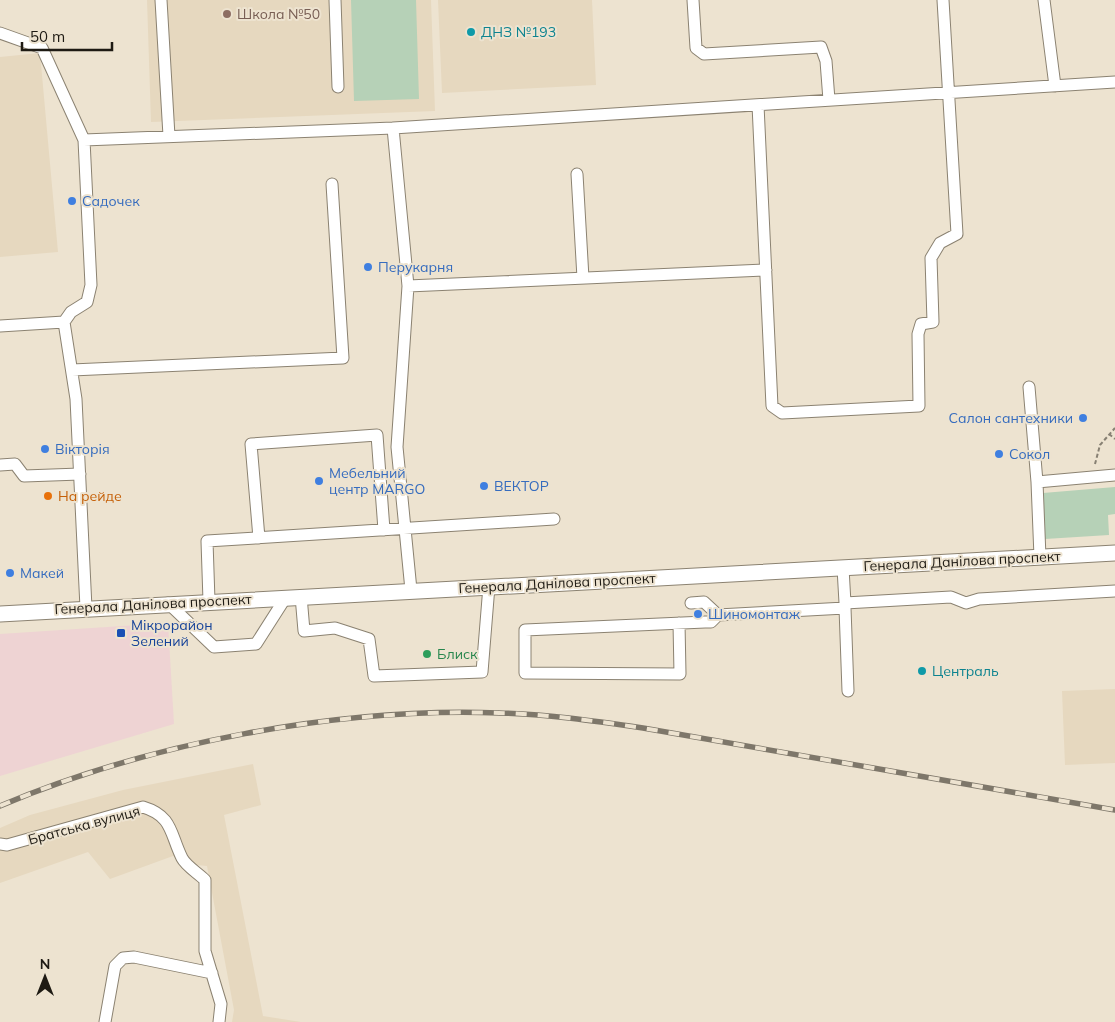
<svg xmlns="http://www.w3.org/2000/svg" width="1115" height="1022" font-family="Mulish,sans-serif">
<rect width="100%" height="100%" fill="#ede3d0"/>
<path fill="#eed3d3" d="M 168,623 L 174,724 L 0,776 L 0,634 Z"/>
<path fill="#e6d8bf" d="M 147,0 L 431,0 L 435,111 L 151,122 Z
M 438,0 L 592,0 L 596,85 L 442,93 Z
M 40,53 L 58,252 L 0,257 L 0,57 Z
M 1115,689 L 1115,763 L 1065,765 L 1062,691 Z
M 253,764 L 261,805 L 224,815 L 263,1016 L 301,1022 L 232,1022 L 234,1010 L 207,866 L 187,864 L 173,856 L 110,879 L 88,852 L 0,883 L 0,828 L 30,815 L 123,790 Z"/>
<path fill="#b6d1b7" d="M 351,0 L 416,0 L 419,99 L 354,101 Z
M 1115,487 L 1115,514 L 1108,515 L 1109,535 L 1045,539 L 1043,493 Z"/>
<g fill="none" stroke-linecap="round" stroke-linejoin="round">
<g stroke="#8b8271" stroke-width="13">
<path id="minor" d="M 161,0 L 169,136
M 335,0 L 338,87
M 693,0 L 696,48 L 704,54 L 821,47 L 826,61 L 829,100
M 1044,0 L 1055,86
M 0,33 L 42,48 L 84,140 L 91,285 L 87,302 L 71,312 L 64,322 L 76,399 L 86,608
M 758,105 L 772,406 L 782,413 L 919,406 L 918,334 L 921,324 L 933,322 L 931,258 L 940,243 L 957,234 L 943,0
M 393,128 L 1115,82
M 84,140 L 393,128 L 408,286 L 397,447 L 411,590
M 577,174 L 583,278
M 408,286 L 766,270
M 0,326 L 64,322
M 72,370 L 343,358 L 332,184
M 1029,387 L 1037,482 L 1115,475
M 0,465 L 15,464 L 24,476 L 80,474
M 1037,482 L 1040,557
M 259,538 L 251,444 L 377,435 L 384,530
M 843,568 L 845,603 L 951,597 L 966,603 L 979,599 L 1115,591
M 301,596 L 304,631 L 335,628 L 369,639 L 374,676 L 482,672 L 489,586
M 209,601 L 207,541 L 554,519
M 168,603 L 214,647 L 256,644 L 286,597
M 691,603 L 704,602 L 718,615
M 845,608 L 848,691
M 679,623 L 680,674 L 525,673 L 525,630 L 705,622 L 711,622 L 718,615 L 845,608 L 845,603
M 0,844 L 7,845 L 143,807 C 173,816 170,834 182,858 C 186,866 198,873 205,880 L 205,951 L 221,1004 L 219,1022
M 105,1022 L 115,966 L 123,958 L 134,957 L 212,973"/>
</g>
<g stroke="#8b8271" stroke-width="17">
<path id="major" d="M 0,614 L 1115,553"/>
</g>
<path stroke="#878073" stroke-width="2" stroke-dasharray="4 2.5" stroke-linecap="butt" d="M 1109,434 L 1115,439
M 1095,464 L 1100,445 L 1115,428"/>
<use href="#minor" stroke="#fff" stroke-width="11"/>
<use href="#major" stroke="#fff" stroke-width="15"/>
<g stroke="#7e776a" stroke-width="5.5">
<path id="rail" d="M 0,806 C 148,743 339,707 499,713 C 547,714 595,721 643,728 L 1115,810"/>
</g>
<use href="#rail" stroke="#ede3d0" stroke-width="4" stroke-dasharray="11" stroke-linecap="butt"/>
</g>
<circle fill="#8d6e63" stroke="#ede3d0" stroke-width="2" cx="227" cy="14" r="5"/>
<g fill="#0f9aa8" stroke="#ede3d0" stroke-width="2">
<circle cx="471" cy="32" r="5"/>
<circle cx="922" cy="671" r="5"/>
</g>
<g fill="#3f7fe0" stroke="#ede3d0" stroke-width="2">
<circle cx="72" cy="201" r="5"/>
<circle cx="368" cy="267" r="5"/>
<circle cx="1083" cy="418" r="5"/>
<circle cx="45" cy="449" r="5"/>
<circle cx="999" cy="454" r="5"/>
<circle cx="319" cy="481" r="5"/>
<circle cx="484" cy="486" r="5"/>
<circle cx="10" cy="573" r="5"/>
<circle cx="698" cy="614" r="5"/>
</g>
<circle fill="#e8710a" stroke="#ede3d0" stroke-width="2" cx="48" cy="496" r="5"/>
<rect fill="#1a4fb4" stroke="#ede3d0" stroke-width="2" x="116" y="628" width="10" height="10" rx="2.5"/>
<circle fill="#2e9e5b" stroke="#ede3d0" stroke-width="2" cx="427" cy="654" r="5"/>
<g text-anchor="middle" stroke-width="4" stroke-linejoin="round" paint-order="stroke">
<g font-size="14" fill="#785e54" stroke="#ede3d0" text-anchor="start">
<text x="237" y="19">Школа №50</text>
</g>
<g font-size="14" fill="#0d838f" stroke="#ede3d0" text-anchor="start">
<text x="481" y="37">ДНЗ №193</text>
<text x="932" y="676">Централь</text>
</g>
<g font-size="14" fill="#366cbe" stroke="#ede3d0" text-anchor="start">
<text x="82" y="206">Садочек</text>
<text x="378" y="272">Перукарня</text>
<text x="1073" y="423" text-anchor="end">Салон сантехники</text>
<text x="55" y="454">Вікторія</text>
<text x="1009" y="459">Сокол</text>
<text x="329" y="478">Мебельний<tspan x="329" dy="16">центр MARGO</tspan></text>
<text x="494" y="491">ВЕКТОР</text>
<text x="20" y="578">Макей</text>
<text x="708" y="619">Шиномонтаж</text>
</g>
<g font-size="14" fill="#c56008" stroke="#ede3d0" text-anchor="start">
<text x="58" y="501">На рейде</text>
</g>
<g font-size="14" fill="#1e1a13" stroke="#ede3d0">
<text transform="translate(962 561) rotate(-3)" y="5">Генерала Данілова проспект</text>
<text transform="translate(557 583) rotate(-3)" y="5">Генерала Данілова проспект</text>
<text transform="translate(153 604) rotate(-3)" y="5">Генерала Данілова проспект</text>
<text transform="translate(84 825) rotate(-15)" y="5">Братська вулиця</text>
</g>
<g font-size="14" fill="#164399" stroke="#ede3d0" text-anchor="start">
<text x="131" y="630">Мікрорайон<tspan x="131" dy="16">Зелений</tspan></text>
</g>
<g font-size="14" fill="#27864d" stroke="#ede3d0" text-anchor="start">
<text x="437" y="659">Блиск</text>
</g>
</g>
<g transform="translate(45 977)" stroke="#ede3d0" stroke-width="4" paint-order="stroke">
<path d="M0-4L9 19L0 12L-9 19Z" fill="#1e1a13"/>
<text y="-8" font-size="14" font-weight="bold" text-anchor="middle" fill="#1e1a13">N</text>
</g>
<path d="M22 42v8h90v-8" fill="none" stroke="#1e1a13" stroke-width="2.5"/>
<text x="30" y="42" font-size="15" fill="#1e1a13" stroke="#ede3d0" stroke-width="4" paint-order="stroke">50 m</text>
</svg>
